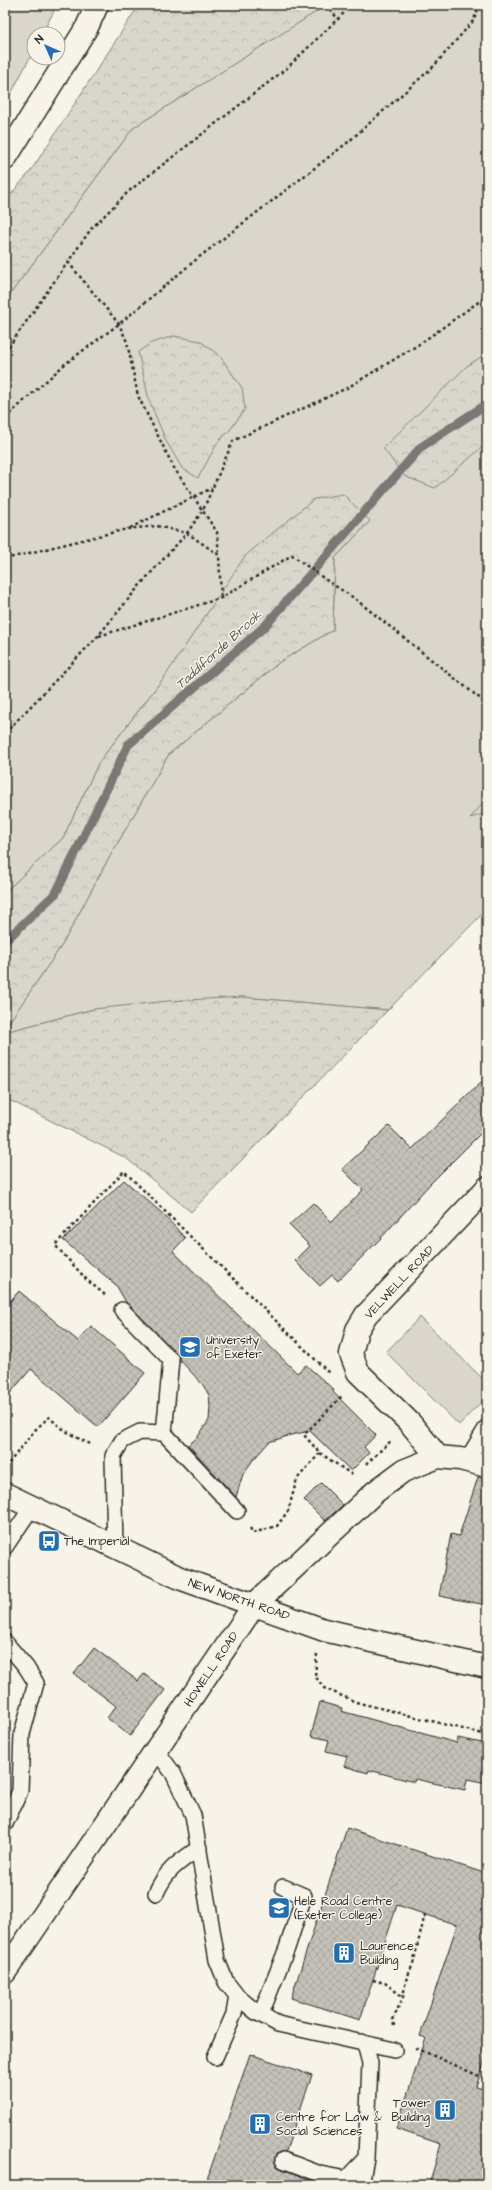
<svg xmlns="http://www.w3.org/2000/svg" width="492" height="2190" font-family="'Architects Daughter',sans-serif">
<defs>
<pattern id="forest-crowns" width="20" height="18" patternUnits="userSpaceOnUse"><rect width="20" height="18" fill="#dad6cc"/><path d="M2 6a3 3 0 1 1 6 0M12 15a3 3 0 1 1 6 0" fill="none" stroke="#bbb8af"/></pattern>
<pattern id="building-cross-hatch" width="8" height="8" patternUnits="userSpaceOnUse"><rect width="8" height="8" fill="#c4c1b9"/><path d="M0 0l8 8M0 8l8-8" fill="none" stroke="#a9a69f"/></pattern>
</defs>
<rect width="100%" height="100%" fill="#f7f3e8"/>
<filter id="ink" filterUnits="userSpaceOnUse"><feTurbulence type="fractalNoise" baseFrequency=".025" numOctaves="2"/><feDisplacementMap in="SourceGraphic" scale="8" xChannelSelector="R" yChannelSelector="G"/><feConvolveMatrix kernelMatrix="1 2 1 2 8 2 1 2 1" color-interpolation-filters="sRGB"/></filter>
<g filter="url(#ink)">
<path fill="#dad6cc" stroke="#82807c" d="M 5,5 L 57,5 L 42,34 L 34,34 L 34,50 L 5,105 Z
M 310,5 L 487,5 L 487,909 L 388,1010 L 243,997 L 94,1009 L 5,1032 L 5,1028 L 62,945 L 105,865 L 169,754 L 281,661 L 333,630 L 335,558 L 370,521 L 166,675 L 99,762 L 63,838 L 5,892 L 5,301 L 133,128 L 318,10 Z
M 420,1317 L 487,1383 L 487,1396 L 459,1425 L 386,1352 Z"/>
<path fill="url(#forest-crowns)" stroke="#82807c" d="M 139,5 L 310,5 L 319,10 L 133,128 L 5,301 L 5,201 L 30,172 Z
M 174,336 L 200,341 L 220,356 L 242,388 L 245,409 L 230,430 L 218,442 L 198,478 L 182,468 L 166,441 L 149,400 L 138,352 L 151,343 Z
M 487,353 L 487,443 L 435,488 L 404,476 L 383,448 L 467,366 Z
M 343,494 L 370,521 L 335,558 L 333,630 L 281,661 L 169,754 L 105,865 L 62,945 L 5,1028 L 5,892 L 63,838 L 99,762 L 166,675 L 245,556 L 314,499 Z
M 487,799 L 487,813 L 470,818 Z
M 243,997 L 388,1010 L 191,1212 L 126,1158 L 5,1098 L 5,1032 L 94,1009 L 168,1001 Z"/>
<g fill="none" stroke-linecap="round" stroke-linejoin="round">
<path stroke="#7a7874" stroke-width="9" d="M 5,941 L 56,893 L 128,745 L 265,626 L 421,447 L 487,404"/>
</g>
<path fill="url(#building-cross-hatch)" stroke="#2b2b2b" d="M 487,1077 L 487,1127 L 429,1185 L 381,1238 L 338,1281 L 332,1275 L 320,1286 L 295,1261 L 310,1246 L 289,1225 L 313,1203 L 332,1222 L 363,1190 L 342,1169 L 389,1126 L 412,1149 Z
M 124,1180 L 163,1214 L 185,1238 L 173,1251 L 297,1373 L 306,1365 L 334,1390 L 333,1392 L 376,1435 L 364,1447 L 369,1453 L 351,1471 L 310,1431 L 291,1435 L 269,1442 L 253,1460 L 243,1474 L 236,1497 L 188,1445 L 197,1438 L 209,1420 L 210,1407 L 209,1395 L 203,1385 L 180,1360 L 177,1354 L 126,1302 L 116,1285 L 63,1240 Z
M 19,1291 L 78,1341 L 91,1326 L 145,1373 L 98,1427 L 31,1369 L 5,1399 L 5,1307 Z
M 478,1477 L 487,1478 L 487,1605 L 439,1596 L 451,1534 L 459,1536 Z
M 321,1483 L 343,1505 L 325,1521 L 304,1500 Z
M 94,1648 L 138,1681 L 144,1674 L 165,1690 L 130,1736 L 107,1718 L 116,1706 L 74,1674 Z
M 320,1702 L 342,1708 L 341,1711 L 457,1743 L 458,1738 L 487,1744 L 487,1783 L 467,1779 L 465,1790 L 415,1779 L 414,1782 L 369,1770 L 368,1773 L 344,1766 L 347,1756 L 326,1751 L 329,1740 L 311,1736 Z
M 347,1828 L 487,1874 L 487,2054 L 476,2087 L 487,2090 L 487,2185 L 429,2185 L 441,2144 L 396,2129 L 426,2038 L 420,2036 L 457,1925 L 397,1905 L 360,2020 L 291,1998 Z
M 250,2054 L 312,2075 L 286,2151 L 277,2153 L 274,2161 L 280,2168 L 323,2185 L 205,2185 Z"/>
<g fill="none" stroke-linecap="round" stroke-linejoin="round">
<g stroke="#2b2b2b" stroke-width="18">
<path id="service" d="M 164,1433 L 237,1511
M 467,1460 L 487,1427
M 5,1547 L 32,1507
M 115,1548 L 113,1456 L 122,1441 L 140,1432 L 164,1433 L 171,1360 L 122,1310
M 5,1642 L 26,1667 L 36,1683 L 22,1734 L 20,1791 L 5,1824
M 156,1750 L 173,1773 L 193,1815 L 217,1960 L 226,1982 L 237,1996 L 256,2012 L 278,2024 L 394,2050
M 156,1893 C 167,1869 178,1863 199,1848
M 261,2014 L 287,1948 L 304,1896 L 283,1887
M 215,2057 L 234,2014 L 237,1996
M 283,2160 L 320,2174 L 346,2179 L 366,2158
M 361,2185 L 366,2158 L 370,2063 L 366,2048 L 362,2042"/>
</g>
<g stroke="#2b2b2b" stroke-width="25">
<path id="minor" d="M 438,1457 L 410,1423 L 358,1372 L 351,1354 L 357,1330 L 366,1315 L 487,1188
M 5,1972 L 255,1604 L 375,1492 L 403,1471 L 438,1457 L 460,1459 L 487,1466"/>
</g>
<g stroke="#2b2b2b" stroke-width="25">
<path id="tertiary" d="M 5,159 L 87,27 L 97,5"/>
</g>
<g stroke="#2b2b2b" stroke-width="25">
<path id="secondary" d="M 5,1494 L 182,1579 L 324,1630 L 487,1667"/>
</g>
<path stroke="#2b2b2b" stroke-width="2.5" stroke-dasharray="3 3" stroke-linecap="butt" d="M 326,5 L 339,20
M 68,262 L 119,324 L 127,342 L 138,396 L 174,468 L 217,532 L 219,555
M 5,352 L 91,229 L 129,191 L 287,68 L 352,5
M 5,418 L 65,364 L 119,324 L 198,258 L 347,143 L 433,67 L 474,20 L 479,5
M 130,528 L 212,488
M 5,559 L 127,529 L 157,526 L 187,533 L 219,555 L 221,598
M 99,636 L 221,598 L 292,555 L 326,580 L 354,598 L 487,704
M 5,733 L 98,636 L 140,585 L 187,533 L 203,510 L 233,441 L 347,388 L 418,345 L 487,296
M 105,1295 L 87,1280 L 55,1245 L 124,1171 L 329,1373
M 320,1453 L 354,1476
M 366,1464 L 392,1440
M 5,1468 L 35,1430 L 49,1417 C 62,1430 76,1438 93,1445
M 250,1528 L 253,1533 L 277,1526 L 288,1511 L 297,1479 L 320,1453 L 304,1435 L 343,1395
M 317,1654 L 315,1676 L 324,1688 L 356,1702 L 487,1735
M 373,1980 L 385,1983 L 403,1997
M 394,2026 L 393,2020 L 403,1997 L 406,1980 L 413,1964 L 425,1914
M 416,2048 L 486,2079 L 482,2089"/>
<use href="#service" stroke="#f7f3e8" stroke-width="15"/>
<use href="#minor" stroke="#f7f3e8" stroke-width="22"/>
<use href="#tertiary" stroke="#f7f3e8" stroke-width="22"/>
<use href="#secondary" stroke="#f7f3e8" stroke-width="22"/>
</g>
</g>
<defs>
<g id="university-square" transform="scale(1.15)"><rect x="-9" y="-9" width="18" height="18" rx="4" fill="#1f6fb2" stroke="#f7f3e8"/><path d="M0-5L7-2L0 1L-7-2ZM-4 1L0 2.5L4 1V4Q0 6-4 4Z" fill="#fff"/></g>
<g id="bus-square" transform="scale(1.15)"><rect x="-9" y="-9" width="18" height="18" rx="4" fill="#1f6fb2" stroke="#f7f3e8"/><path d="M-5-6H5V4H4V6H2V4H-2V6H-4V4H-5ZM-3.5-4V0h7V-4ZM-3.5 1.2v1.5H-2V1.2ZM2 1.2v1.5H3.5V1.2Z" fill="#fff"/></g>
<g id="building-square" transform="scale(1.15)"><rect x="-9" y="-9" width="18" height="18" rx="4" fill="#1f6fb2" stroke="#f7f3e8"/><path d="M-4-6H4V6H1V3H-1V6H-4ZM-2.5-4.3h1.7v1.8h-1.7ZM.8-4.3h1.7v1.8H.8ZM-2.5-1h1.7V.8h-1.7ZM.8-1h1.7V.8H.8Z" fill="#fff"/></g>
</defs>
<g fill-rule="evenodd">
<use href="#university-square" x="190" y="1347"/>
<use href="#bus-square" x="49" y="1541"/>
<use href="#university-square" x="279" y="1908"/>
<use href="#building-square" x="344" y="1953"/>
<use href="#building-square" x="445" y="2110"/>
<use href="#building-square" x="260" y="2124"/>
</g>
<g text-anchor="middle" stroke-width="3" stroke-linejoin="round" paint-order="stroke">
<g font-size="12" fill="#2b2b2b" stroke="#f7f3e8">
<text transform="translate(399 1282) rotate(-47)" y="4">VELWELL ROAD</text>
<text transform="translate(239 1599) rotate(19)" y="4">NEW NORTH ROAD</text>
<text transform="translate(211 1669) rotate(-56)" y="4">HOWELL ROAD</text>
</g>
<g font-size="12" fill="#2b2b2b" stroke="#f7f3e8" text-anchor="start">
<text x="206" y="1344">University<tspan x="206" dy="14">of Exeter</tspan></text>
<text x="64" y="1545">The Imperial</text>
<text x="294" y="1905">Hele Road Centre<tspan x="294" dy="14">(Exeter College)</tspan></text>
<text x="360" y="1950">Laurence<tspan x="360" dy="14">Building</tspan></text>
<text x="430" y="2107" text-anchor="end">Tower<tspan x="430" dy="14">Building</tspan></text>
<text x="276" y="2121">Centre for Law &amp;<tspan x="276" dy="14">Social Sciences</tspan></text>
</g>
<g font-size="13" font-style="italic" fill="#53524f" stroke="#f7f3e8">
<text transform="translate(218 649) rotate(-42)" y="5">Taddiforde Brook</text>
</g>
</g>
<rect width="492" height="2190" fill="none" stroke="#f7f3e8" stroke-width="20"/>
<rect x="10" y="10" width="472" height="2170" fill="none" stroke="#2b2b2b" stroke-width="1.5" filter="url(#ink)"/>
<g transform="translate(46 46) rotate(315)"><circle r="19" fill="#f7f3e8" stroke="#a5a39c"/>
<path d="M0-3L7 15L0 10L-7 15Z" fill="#1f6fb2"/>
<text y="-6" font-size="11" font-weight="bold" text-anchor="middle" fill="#2b2b2b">N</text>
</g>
</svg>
